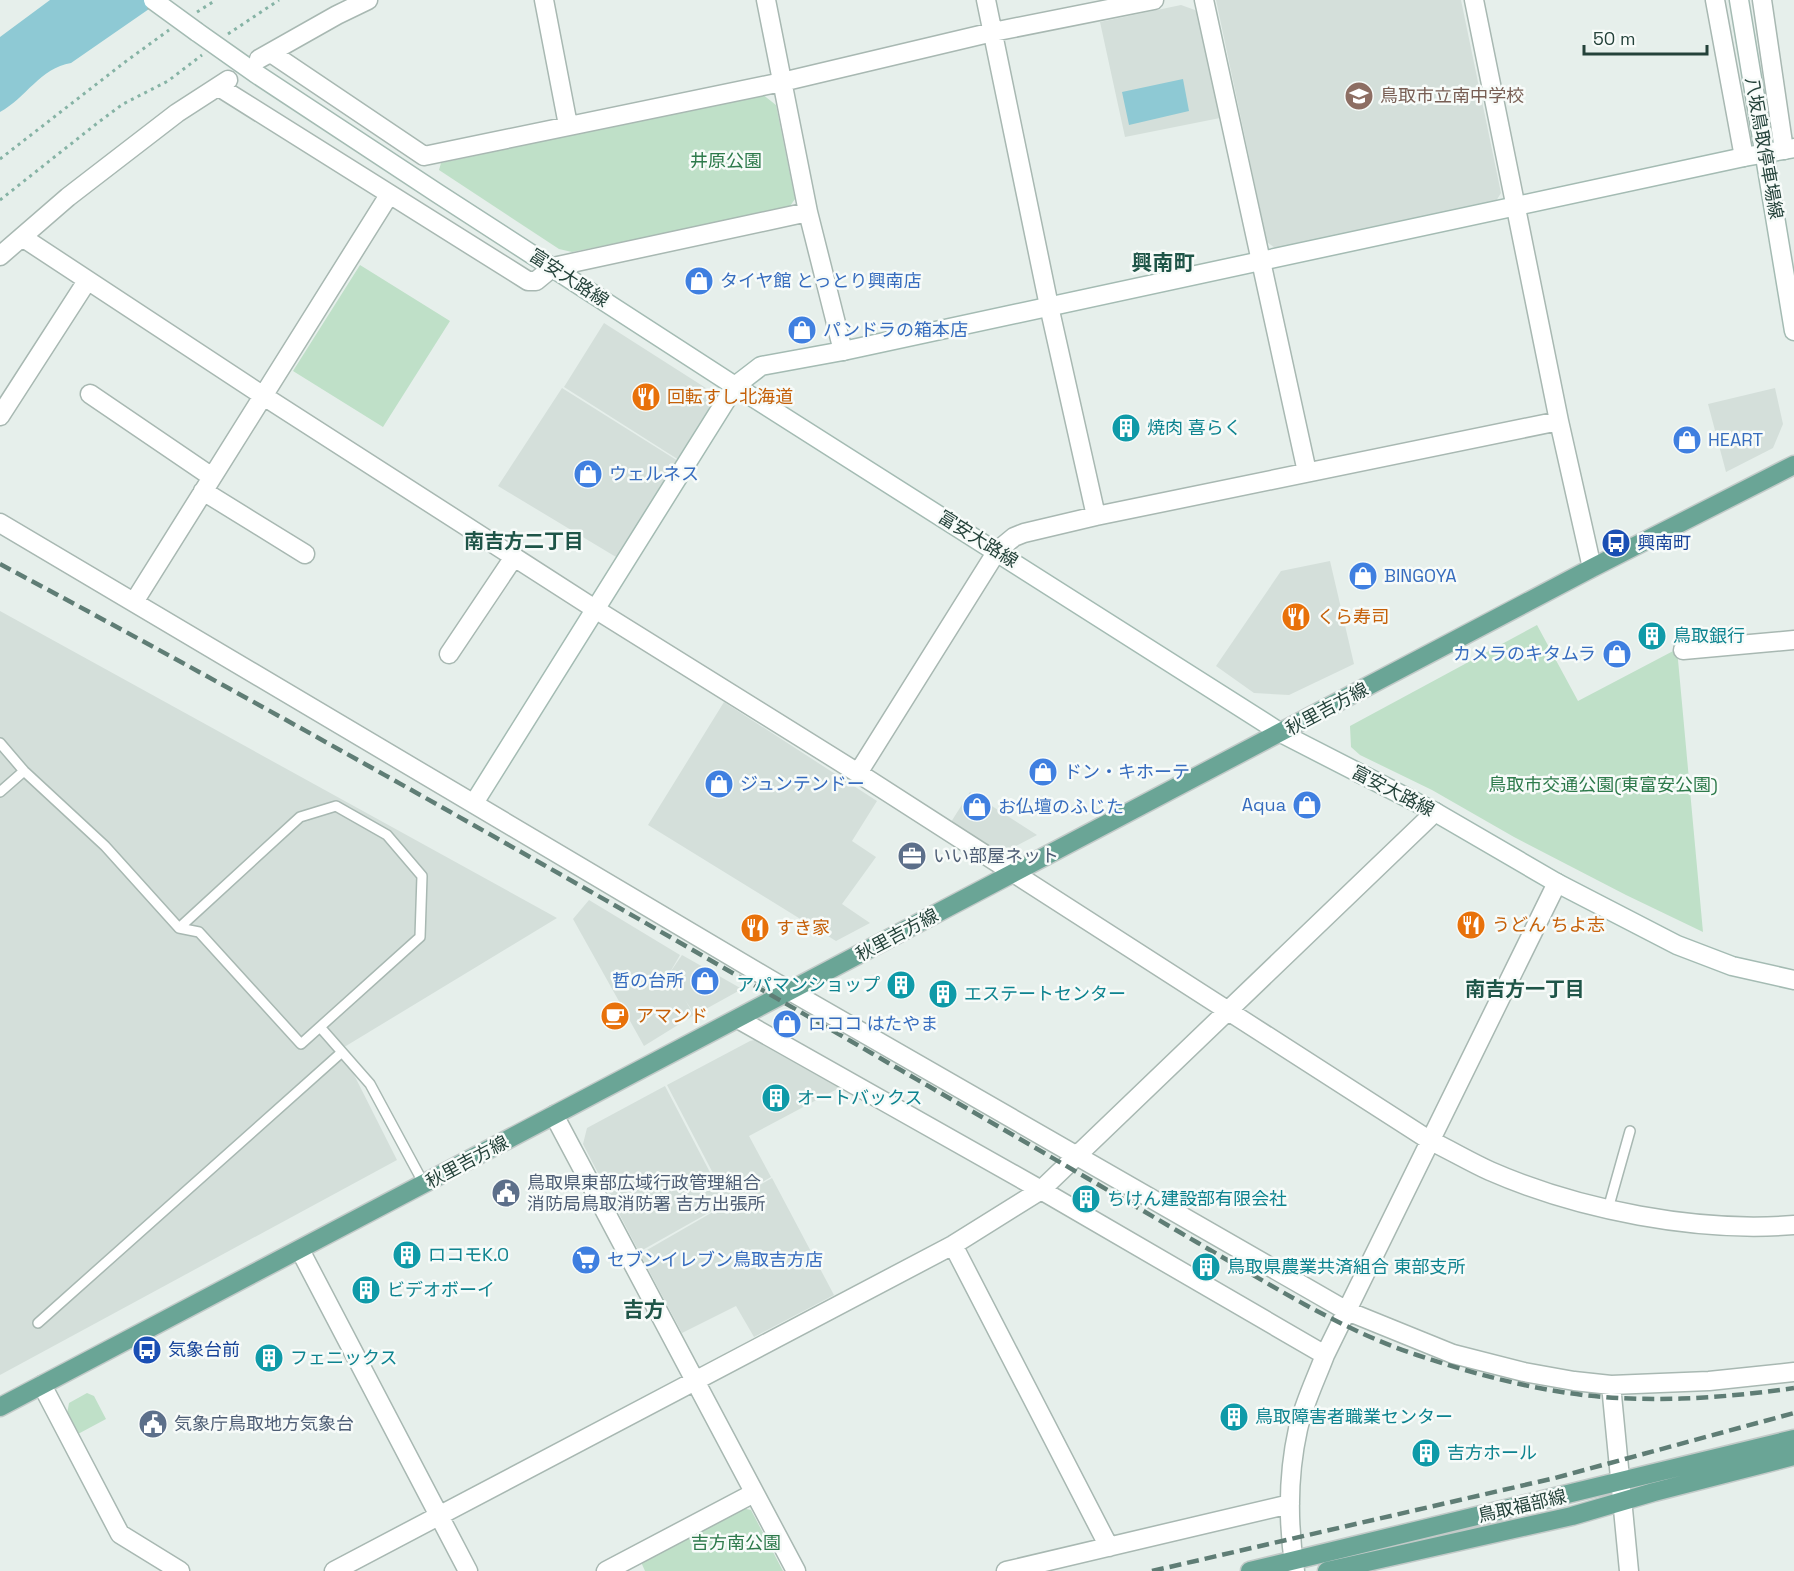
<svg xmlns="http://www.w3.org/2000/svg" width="1794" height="1571" font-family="'Space Grotesk','Noto Sans JP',sans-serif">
<rect width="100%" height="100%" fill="#e6efeb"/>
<path fill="#d4dfda" d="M 1216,0 L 1461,0 L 1501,193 L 1496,201 L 1275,248 L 1267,242 Z
M 1181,5 L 1195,10 L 1199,16 L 1220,118 L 1125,137 L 1100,22 Z
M 604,323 L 709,390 L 713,405 L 679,460 L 564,387 Z
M 562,388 L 678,461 L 616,557 L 498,486 Z
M 1775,388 L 1783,424 L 1773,448 L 1726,472 L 1708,404 Z
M 1330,561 L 1354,664 L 1289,695 L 1254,693 L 1216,666 L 1281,571 Z
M 0,611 L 557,918 L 341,1049 L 397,1160 L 0,1375 Z
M 724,702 L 877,801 L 852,841 L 876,857 L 842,904 L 870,923 L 836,941 L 648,825 Z
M 970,792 L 1037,835 L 1012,848 L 989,846 L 951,822 Z
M 589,900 L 680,955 L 669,974 L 682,955 L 742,989 L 695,1015 L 685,1000 L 694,1015 L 644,1046 L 573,919 Z
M 759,1039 L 841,1087 L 749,1136 L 771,1177 L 728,1202 L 667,1085 L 750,1041 Z
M 665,1086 L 726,1203 L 639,1252 L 583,1144 L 587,1128 Z
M 772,1178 L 834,1295 L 754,1337 L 736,1306 L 682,1333 L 640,1254 Z"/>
<path fill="#bfe0c8" d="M 762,94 L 776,105 L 795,199 L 788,209 L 572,252 L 559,249 L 439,170 L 441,163 Z
M 360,265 L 450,321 L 383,427 L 293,371 Z
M 1537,625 L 1578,701 L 1677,649 L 1703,932 L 1626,895 L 1514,837 L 1432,790 L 1360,755 L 1351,747 L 1350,726 Z
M 87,1393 L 94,1396 L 106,1419 L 78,1434 L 67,1414 L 69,1403 Z
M 742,1508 L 751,1510 L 783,1571 L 645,1571 L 641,1562 Z"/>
<path fill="#8ec9d4" d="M 50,0 L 162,0 L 71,63 C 40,68 26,98 0,112 L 0,37 Z
M 1183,79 L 1189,111 L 1129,125 L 1122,92 Z"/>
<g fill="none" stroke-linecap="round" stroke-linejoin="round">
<g stroke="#a8b8b2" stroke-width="12">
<path id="lane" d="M 0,743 L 24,771 L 105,846 L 179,928 L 199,932 L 301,1044 L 420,937 L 422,876 L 387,835 L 336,806 L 300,817 L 179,928
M 0,792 L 24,771
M 320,1027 L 370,1084 L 424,1184
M 1608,1209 L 1630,1131
M 38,1323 L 342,1052"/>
</g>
<g stroke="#a8b8b2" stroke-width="21">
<path id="street" d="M 544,0 L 568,125
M 766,0 L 808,212 L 843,351
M 986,0 L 1049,306 L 1096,516
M 1204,0 L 1307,472
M 1474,0 L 1559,421 L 1592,568
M 1715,0 L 1744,157
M 1762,0 L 1784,150
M 271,53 L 424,156 L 782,82 L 993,32 L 1154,0
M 259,59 L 337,15 L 368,0
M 219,87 L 528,281 L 536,281 L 553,267 L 808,212
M 22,237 L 262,395 L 595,609 L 858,773 L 1429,1140 C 1450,1150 1470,1162 1490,1171 C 1579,1210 1698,1233 1794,1225
M 0,256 L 68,197 L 177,113 L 228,80
M 90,394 L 212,477
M 0,416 L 87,281
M 203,491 L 305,554
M 0,523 L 771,980 L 1347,1311 L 1453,1354 L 1524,1372 L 1574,1381 L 1611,1385 L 1709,1381 L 1794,1372
M 134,602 L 389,195
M 1683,650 L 1794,640
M 449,654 L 514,557
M 858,773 L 997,551 L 1014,537 L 1024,533 L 1096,516 L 1559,421
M 738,1019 L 1041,1190 L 1325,1355
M 554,1115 L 796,1571
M 953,1245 L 1109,1547
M 300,1250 L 468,1571
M 42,1385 L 120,1534 L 180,1571
M 1611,1385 L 1629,1571
M 334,1571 L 953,1245 L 1041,1190 L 1435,812
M 606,1571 L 754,1493
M 1006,1571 L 1290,1504
M 1295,1571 C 1288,1525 1288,1474 1298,1429 C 1304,1403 1316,1379 1325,1355 L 1557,883"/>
</g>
<g stroke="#a4bbb3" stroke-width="21">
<path id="secondary" d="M 1739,0 L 1794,331
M 197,32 L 255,73 L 437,193 L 735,386 L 1281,733 L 1435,812 L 1557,883 L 1677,945 L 1732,966 L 1794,980
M 474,803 L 735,386 L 761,366 L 843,351 L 1744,157 L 1794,148"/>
</g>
<g stroke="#c2cac8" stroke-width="21">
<path id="primary" d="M 0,1407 L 1592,568 L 1794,465
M 1250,1571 L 1794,1439
M 1327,1571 L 1572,1516 L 1654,1492 L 1794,1456"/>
</g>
<path stroke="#86b3a5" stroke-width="3" stroke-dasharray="3 4.5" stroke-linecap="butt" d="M 197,12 L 216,0
M 228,34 L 279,0
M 0,159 L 125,62 L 169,30
M 0,200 L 100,121 L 123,104 L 168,81 L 202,55"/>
<use href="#lane" stroke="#fff" stroke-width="9"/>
<use href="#street" stroke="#fff" stroke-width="18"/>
<use href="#secondary" stroke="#fff" stroke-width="18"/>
<use href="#primary" stroke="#6aa596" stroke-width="18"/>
<path stroke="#5f7d75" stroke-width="4.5" stroke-dasharray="12 6" stroke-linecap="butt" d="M 0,564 C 320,735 635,916 949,1098 C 1036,1148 1123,1199 1210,1250 C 1276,1288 1344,1331 1417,1355 C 1471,1373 1526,1388 1583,1395 C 1653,1403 1725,1398 1794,1388
M 1152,1571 L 1555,1478 L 1794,1413"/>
<g stroke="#a4bbb3" stroke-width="21" stroke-linecap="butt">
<path id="secondary-bridge" d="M 153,0 L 197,32"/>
</g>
<use href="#secondary-bridge" stroke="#fff" stroke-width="18"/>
</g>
<defs>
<g id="school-disc" transform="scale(1.5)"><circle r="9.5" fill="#8d6e63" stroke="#f7fbf9"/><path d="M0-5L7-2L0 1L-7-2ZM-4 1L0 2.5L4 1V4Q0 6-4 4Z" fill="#fff"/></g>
<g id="shop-disc" transform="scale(1.5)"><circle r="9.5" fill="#3f7fe0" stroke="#f7fbf9"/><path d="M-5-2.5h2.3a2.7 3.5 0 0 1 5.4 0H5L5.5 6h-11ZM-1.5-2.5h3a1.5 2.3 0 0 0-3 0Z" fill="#fff"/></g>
<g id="restaurant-disc" transform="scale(1.5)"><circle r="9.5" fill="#e8710a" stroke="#f7fbf9"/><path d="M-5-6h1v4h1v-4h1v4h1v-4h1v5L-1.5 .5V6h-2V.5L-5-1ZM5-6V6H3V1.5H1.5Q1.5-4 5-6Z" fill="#fff"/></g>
<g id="building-disc" transform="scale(1.5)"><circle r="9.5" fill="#0f9aa8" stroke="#f7fbf9"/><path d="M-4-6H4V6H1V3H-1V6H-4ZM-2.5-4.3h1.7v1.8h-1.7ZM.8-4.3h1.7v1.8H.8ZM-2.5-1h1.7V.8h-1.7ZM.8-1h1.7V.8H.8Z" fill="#fff"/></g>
<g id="bus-disc" transform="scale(1.5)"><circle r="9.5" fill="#1a4fb4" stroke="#f7fbf9"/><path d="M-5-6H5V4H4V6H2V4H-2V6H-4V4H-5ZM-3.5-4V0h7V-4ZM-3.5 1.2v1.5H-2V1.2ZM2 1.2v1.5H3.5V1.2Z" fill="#fff"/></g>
<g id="office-disc" transform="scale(1.5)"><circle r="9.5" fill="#5c6f8a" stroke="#f7fbf9"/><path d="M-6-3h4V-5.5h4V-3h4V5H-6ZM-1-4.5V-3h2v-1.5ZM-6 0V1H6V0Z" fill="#fff"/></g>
<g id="cafe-disc" transform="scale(1.5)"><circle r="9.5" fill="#e8710a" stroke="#f7fbf9"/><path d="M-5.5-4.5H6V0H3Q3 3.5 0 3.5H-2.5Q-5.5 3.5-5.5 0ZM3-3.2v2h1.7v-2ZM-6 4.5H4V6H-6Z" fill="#fff"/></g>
<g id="civic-disc" transform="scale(1.5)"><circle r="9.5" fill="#5c6f8a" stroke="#f7fbf9"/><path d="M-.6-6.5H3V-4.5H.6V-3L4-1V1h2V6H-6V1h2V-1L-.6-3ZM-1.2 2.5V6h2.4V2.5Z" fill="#fff"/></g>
<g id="supermarket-disc" transform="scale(1.5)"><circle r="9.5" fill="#3f7fe0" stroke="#f7fbf9"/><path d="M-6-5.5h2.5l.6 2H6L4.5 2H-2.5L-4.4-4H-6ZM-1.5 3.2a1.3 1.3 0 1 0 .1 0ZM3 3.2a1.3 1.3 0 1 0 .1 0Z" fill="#fff"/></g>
</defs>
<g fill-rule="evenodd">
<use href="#school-disc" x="1359" y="96"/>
<use href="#shop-disc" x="699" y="281"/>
<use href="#shop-disc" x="802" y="330"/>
<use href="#restaurant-disc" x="646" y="397"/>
<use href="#building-disc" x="1126" y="428"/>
<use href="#shop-disc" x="1687" y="440"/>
<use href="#shop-disc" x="588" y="474"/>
<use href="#bus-disc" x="1616" y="543"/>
<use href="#shop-disc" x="1363" y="576"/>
<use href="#restaurant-disc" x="1296" y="617"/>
<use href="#building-disc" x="1652" y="636"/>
<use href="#shop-disc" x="1617" y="654"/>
<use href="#shop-disc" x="1043" y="772"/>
<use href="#shop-disc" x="719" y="784"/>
<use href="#shop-disc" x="1307" y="805"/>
<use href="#shop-disc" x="977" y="807"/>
<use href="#office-disc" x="912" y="856"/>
<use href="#restaurant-disc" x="1471" y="925"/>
<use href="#restaurant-disc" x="755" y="928"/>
<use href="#shop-disc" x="705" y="981"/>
<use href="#building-disc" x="901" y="985"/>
<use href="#building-disc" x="943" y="994"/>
<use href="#cafe-disc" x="615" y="1016"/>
<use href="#shop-disc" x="787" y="1024"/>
<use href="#building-disc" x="776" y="1098"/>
<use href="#civic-disc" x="506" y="1193"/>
<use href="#building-disc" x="1086" y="1199"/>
<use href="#building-disc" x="407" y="1255"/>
<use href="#supermarket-disc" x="586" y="1260"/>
<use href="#building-disc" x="1206" y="1267"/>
<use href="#building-disc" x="366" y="1290"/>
<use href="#bus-disc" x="147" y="1350"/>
<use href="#building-disc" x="269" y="1358"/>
<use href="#building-disc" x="1234" y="1417"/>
<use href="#civic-disc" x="153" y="1424"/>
<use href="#building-disc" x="1426" y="1453"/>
</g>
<g text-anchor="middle" stroke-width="5" stroke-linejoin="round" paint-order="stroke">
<g font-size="18" fill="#785e54" stroke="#f7fbf9" text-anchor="start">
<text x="1380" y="102">鳥取市立南中学校</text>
</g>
<g font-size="18" fill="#24423a" stroke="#f7fbf9">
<text transform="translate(1764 148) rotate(80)" y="6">八坂鳥取停車場線</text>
<text transform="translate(569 278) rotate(33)" y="6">富安大路線</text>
<text transform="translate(978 539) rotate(32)" y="6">富安大路線</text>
<text transform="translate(1327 709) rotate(-28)" y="6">秋里吉方線</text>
<text transform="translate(1393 791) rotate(27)" y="6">富安大路線</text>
<text transform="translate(897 935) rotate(-28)" y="6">秋里吉方線</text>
<text transform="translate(467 1162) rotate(-28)" y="6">秋里吉方線</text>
<text transform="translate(1522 1506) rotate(-13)" y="6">鳥取福部線</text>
</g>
<g font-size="18" fill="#2d7a4b" stroke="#f7fbf9">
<text x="726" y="167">井原公園</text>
<text x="1603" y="791">鳥取市交通公園(東富安公園)</text>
<text x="736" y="1549">吉方南公園</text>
</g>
<g font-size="18" fill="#366cbe" stroke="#f7fbf9" text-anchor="start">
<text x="720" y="287">タイヤ館 とっとり興南店</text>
<text x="823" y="336">パンドラの箱本店</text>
<text x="1708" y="446">HEART</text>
<text x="609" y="480">ウェルネス</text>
<text x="1384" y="582">BINGOYA</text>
<text x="1596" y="660" text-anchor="end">カメラのキタムラ</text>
<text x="1064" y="778">ドン・キホーテ</text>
<text x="740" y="790">ジュンテンドー</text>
<text x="1286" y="811" text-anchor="end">Aqua</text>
<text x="998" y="813">お仏壇のふじた</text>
<text x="684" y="987" text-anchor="end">哲の台所</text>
<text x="808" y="1030">ロココ はたやま</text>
<text x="607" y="1266">セブンイレブン鳥取吉方店</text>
</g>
<g font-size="18" fill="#c56008" stroke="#f7fbf9" text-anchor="start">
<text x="667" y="403">回転すし北海道</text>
<text x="1317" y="623">くら寿司</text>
<text x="1492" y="931">うどん ちよ志</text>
<text x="776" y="934">すき家</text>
<text x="636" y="1022">アマンド</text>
</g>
<g font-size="18" fill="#0d838f" stroke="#f7fbf9" text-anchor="start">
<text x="1147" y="434">焼肉 喜らく</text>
<text x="1673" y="642">鳥取銀行</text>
<text x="880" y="991" text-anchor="end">アパマンショップ</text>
<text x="964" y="1000">エステートセンター</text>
<text x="797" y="1104">オートバックス</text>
<text x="1107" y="1205">ちけん建設部有限会社</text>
<text x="428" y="1261">ロコモK.O</text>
<text x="1227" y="1273">鳥取県農業共済組合 東部支所</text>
<text x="387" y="1296">ビデオボーイ</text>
<text x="290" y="1364">フェニックス</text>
<text x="1255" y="1423">鳥取障害者職業センター</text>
<text x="1447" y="1459">吉方ホール</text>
</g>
<g font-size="18" fill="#164399" stroke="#f7fbf9" text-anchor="start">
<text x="1637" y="549">興南町</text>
<text x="168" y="1356">気象台前</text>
</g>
<g font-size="18" fill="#4e5e75" stroke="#f7fbf9" text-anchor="start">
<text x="933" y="862">いい部屋ネット</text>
<text x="527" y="1189">鳥取県東部広域行政管理組合<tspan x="527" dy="21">消防局鳥取消防署 吉方出張所</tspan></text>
<text x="174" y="1430">気象庁鳥取地方気象台</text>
</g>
<g font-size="20" font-weight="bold" fill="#1f5548" stroke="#f7fbf9">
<text x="524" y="548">南吉方二丁目</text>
<text x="1525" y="996">南吉方一丁目</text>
</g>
<g font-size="21" font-weight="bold" fill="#1f5548" stroke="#f7fbf9">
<text x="1163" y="270">興南町</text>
<text x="644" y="1317">吉方</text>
</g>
</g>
<path d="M1584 45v9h123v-9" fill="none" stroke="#24423a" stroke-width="3"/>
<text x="1593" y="45" font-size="18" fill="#24423a" stroke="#f7fbf9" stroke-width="4.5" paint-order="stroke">50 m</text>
</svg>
